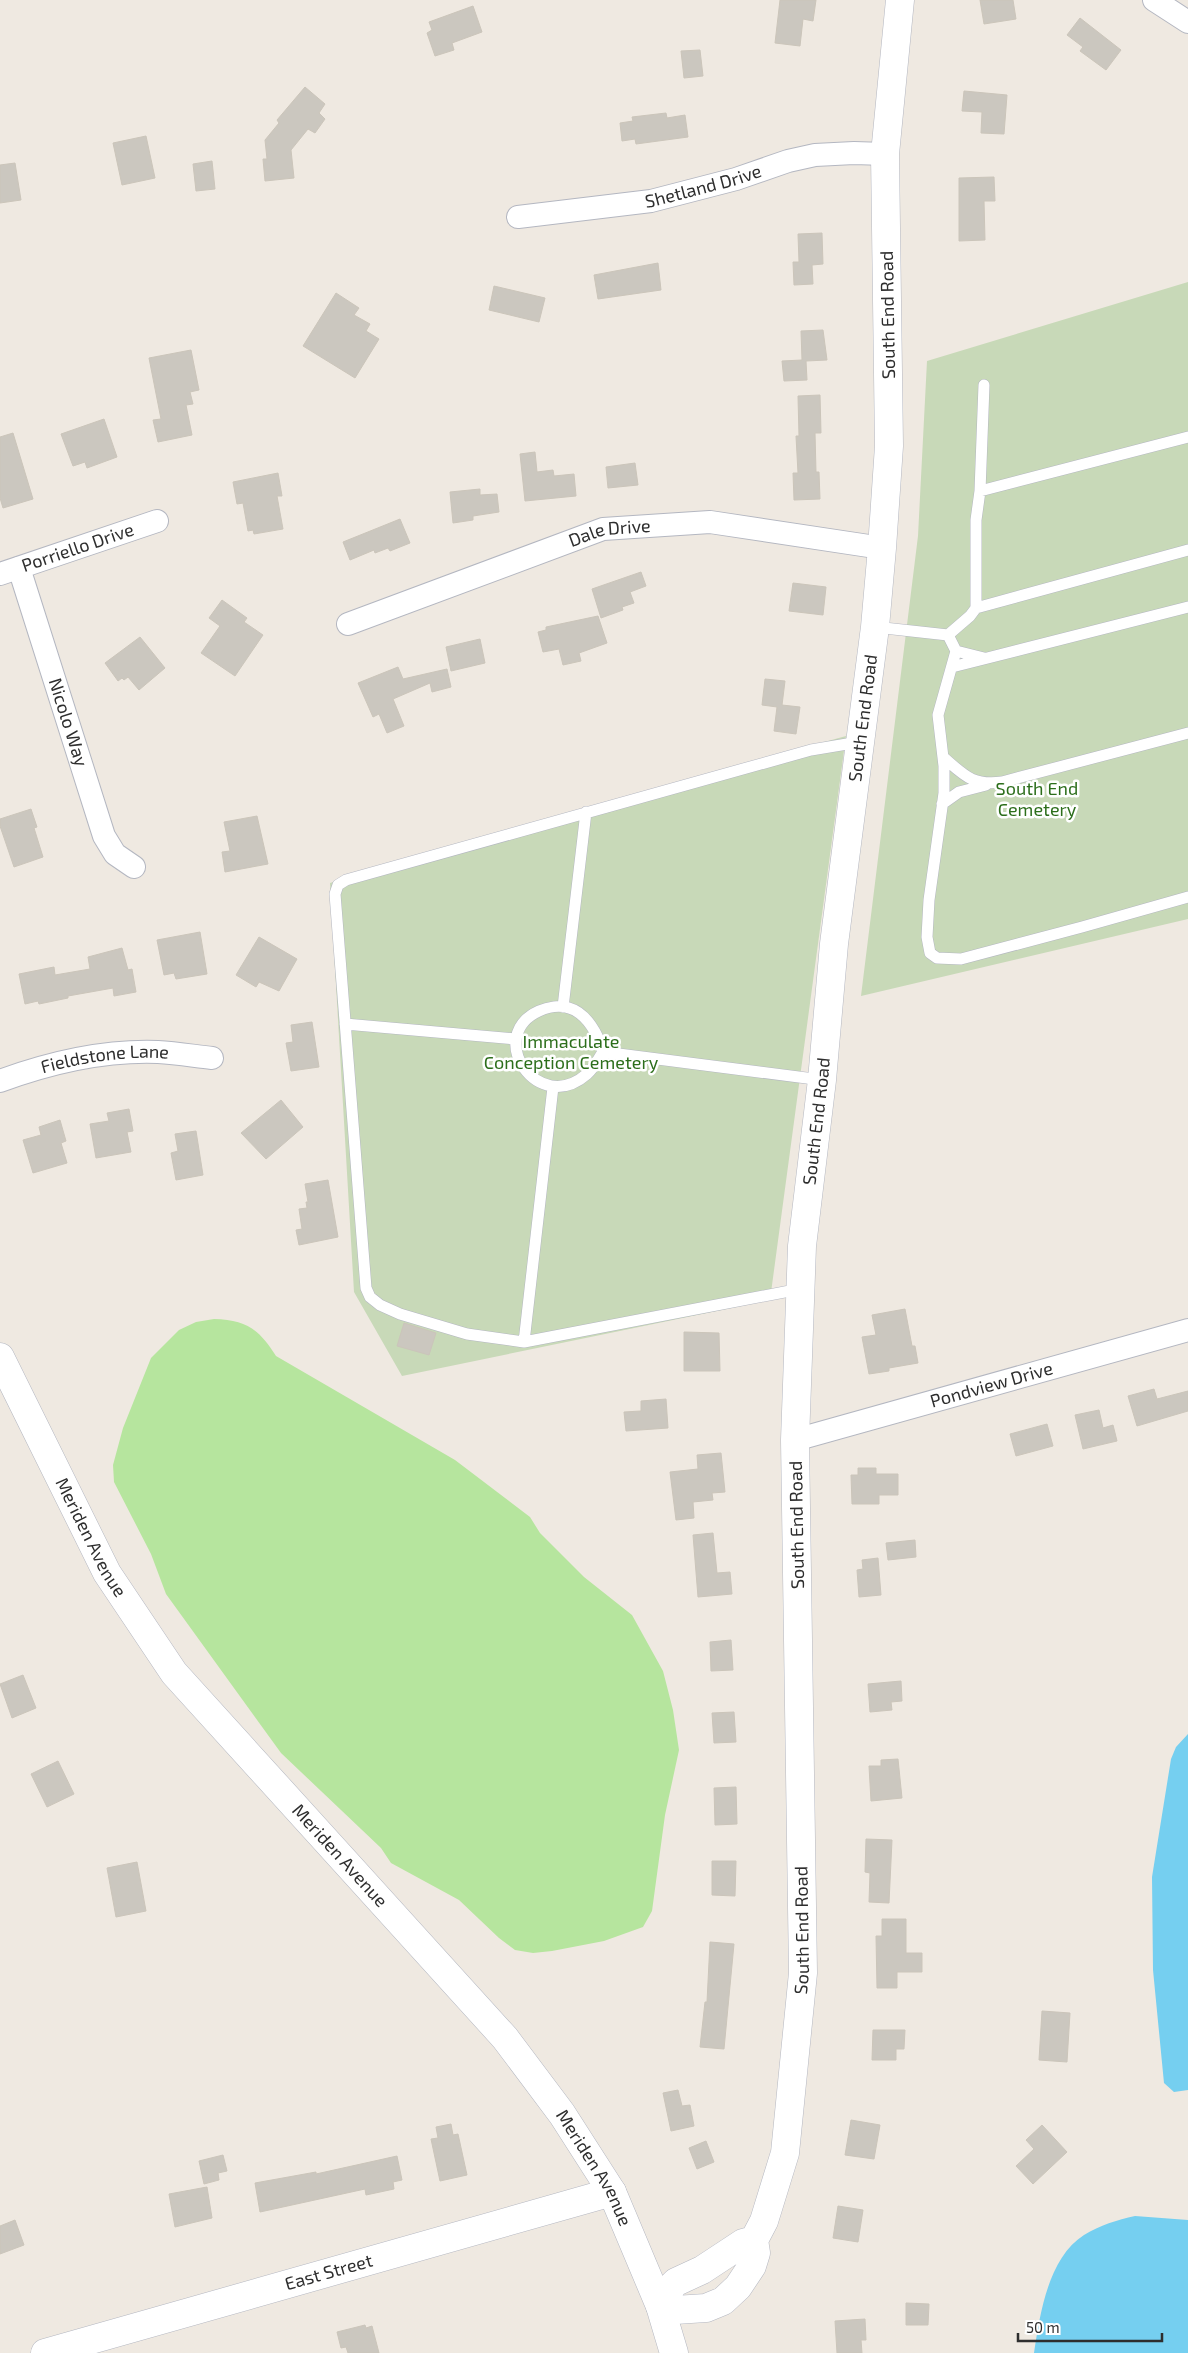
<svg xmlns="http://www.w3.org/2000/svg" width="1188" height="2353" font-family="'Exo 2',sans-serif">
<rect width="100%" height="100%" fill="#efe9e1"/>
<path fill="#b6e59e" d="M 214,1319 C 246,1320 259,1329 276,1356 L 455,1460 L 530,1517 L 540,1533 L 584,1577 L 632,1615 L 663,1671 L 673,1710 L 679,1750 L 665,1815 L 652,1911 L 643,1927 L 604,1941 L 552,1951 L 533,1953 L 515,1950 L 499,1938 L 459,1900 L 391,1863 L 381,1848 L 281,1753 L 166,1594 L 151,1554 L 114,1482 L 113,1465 L 123,1428 L 151,1358 L 179,1330 L 196,1322 Z"/>
<path fill="#c8d9b8" d="M 1188,282 L 1188,919 L 861,996 L 918,536 L 927,361 Z
M 846,736 L 770,1300 L 402,1376 L 354,1292 L 330,883 L 586,808 Z"/>
<path fill="#75cff0" d="M 1188,1734 L 1188,2090 L 1174,2092 L 1164,2083 L 1153,1970 L 1152,1877 L 1171,1759 L 1176,1747 Z
M 1135,2216 L 1188,2220 L 1188,2353 L 1034,2353 C 1040,2314 1048,2258 1084,2235 C 1100,2225 1117,2220 1135,2216 Z"/>
<path fill="#cbc7bf" stroke="#cbc5ba" d="M 780,0 L 816,0 L 813,21 L 803,19 L 800,46 L 775,43 Z
M 980,0 L 1013,0 L 1016,19 L 984,24 Z
M 473,6 L 482,32 L 452,43 L 454,50 L 435,56 L 427,33 L 432,30 L 429,22 Z
M 1080,18 L 1121,50 L 1106,70 L 1080,51 L 1083,47 L 1067,35 Z
M 700,50 L 703,76 L 684,78 L 681,51 Z
M 305,87 L 325,104 L 319,113 L 325,119 L 315,133 L 308,129 L 291,150 L 294,178 L 265,181 L 263,159 L 267,159 L 265,140 L 279,123 L 277,120 Z
M 964,91 L 1007,95 L 1004,134 L 981,133 L 982,112 L 962,111 Z
M 666,113 L 667,118 L 685,115 L 688,137 L 636,144 L 635,139 L 622,141 L 620,123 L 633,121 L 632,117 Z
M 146,136 L 155,178 L 122,185 L 113,143 Z
M 212,161 L 215,189 L 196,191 L 193,164 Z
M 15,163 L 21,200 L 0,203 L 0,165 Z
M 994,177 L 995,201 L 984,201 L 985,240 L 959,241 L 959,178 Z
M 822,233 L 823,264 L 812,265 L 813,284 L 794,285 L 793,262 L 799,262 L 798,234 Z
M 658,263 L 661,290 L 598,299 L 594,275 Z
M 494,286 L 545,298 L 539,322 L 489,310 Z
M 336,293 L 359,308 L 354,315 L 370,324 L 366,331 L 379,339 L 355,378 L 303,346 Z
M 823,330 L 827,360 L 806,361 L 807,380 L 784,381 L 782,361 L 802,360 L 801,331 Z
M 191,350 L 199,390 L 190,392 L 193,404 L 186,405 L 192,435 L 158,442 L 153,420 L 161,419 L 149,358 Z
M 820,395 L 821,433 L 815,433 L 816,472 L 819,472 L 820,499 L 794,500 L 793,473 L 798,473 L 796,436 L 799,436 L 798,396 Z
M 104,419 L 117,457 L 87,468 L 85,462 L 73,466 L 61,434 Z
M 13,433 L 33,499 L 3,508 L 0,498 L 0,437 Z
M 535,452 L 537,472 L 553,470 L 554,476 L 574,474 L 576,496 L 525,501 L 520,454 Z
M 635,463 L 638,485 L 608,488 L 606,467 Z
M 278,473 L 282,496 L 277,496 L 283,529 L 254,534 L 253,530 L 248,531 L 243,503 L 237,504 L 233,482 Z
M 480,489 L 480,495 L 497,494 L 499,512 L 473,516 L 473,520 L 453,523 L 450,492 Z
M 400,519 L 410,543 L 390,551 L 388,548 L 375,553 L 374,550 L 350,560 L 343,542 Z
M 641,572 L 646,586 L 630,592 L 634,603 L 622,607 L 623,610 L 601,618 L 592,589 Z
M 793,583 L 826,587 L 823,615 L 789,611 Z
M 222,600 L 247,618 L 244,622 L 263,635 L 235,676 L 201,653 L 220,626 L 209,618 Z
M 598,616 L 607,643 L 579,653 L 581,661 L 563,665 L 559,649 L 543,652 L 538,632 L 546,630 L 546,627 Z
M 140,637 L 165,668 L 139,690 L 128,677 L 124,680 L 122,678 L 118,681 L 105,663 Z
M 480,639 L 485,663 L 451,671 L 446,647 Z
M 398,667 L 403,679 L 447,669 L 451,687 L 432,692 L 430,683 L 393,699 L 404,726 L 387,733 L 379,714 L 373,717 L 358,683 Z
M 765,679 L 785,681 L 782,705 L 800,707 L 796,734 L 774,731 L 777,707 L 762,705 Z
M 31,809 L 37,827 L 34,828 L 43,857 L 14,867 L 0,826 L 0,819 Z
M 257,816 L 268,864 L 225,872 L 222,852 L 230,851 L 224,822 Z
M 200,932 L 207,974 L 176,979 L 174,973 L 164,975 L 157,940 Z
M 259,937 L 297,959 L 279,991 L 259,982 L 256,987 L 236,975 Z
M 122,948 L 128,970 L 132,969 L 136,992 L 114,996 L 113,988 L 68,996 L 68,998 L 39,1004 L 38,1001 L 25,1004 L 19,974 L 54,967 L 55,975 L 90,969 L 88,957 Z
M 312,1022 L 319,1067 L 291,1071 L 286,1043 L 293,1042 L 291,1025 Z
M 281,1100 L 303,1127 L 266,1159 L 241,1133 Z
M 129,1109 L 133,1131 L 127,1132 L 131,1152 L 96,1158 L 90,1124 L 109,1121 L 107,1113 Z
M 60,1120 L 66,1141 L 61,1143 L 67,1163 L 33,1173 L 23,1140 L 41,1135 L 39,1127 Z
M 196,1131 L 203,1175 L 176,1180 L 171,1153 L 178,1151 L 175,1134 Z
M 328,1180 L 338,1237 L 299,1245 L 296,1230 L 302,1229 L 299,1209 L 307,1208 L 306,1202 L 308,1202 L 305,1184 Z
M 905,1309 L 912,1346 L 915,1346 L 918,1363 L 889,1368 L 889,1371 L 869,1374 L 862,1337 L 876,1335 L 872,1315 Z
M 404,1323 L 436,1333 L 429,1355 L 397,1346 Z
M 684,1332 L 719,1333 L 720,1371 L 684,1371 Z
M 1154,1389 L 1157,1399 L 1188,1391 L 1188,1411 L 1137,1426 L 1128,1396 Z
M 666,1399 L 668,1428 L 626,1431 L 624,1412 L 641,1411 L 641,1401 Z
M 1099,1410 L 1103,1428 L 1113,1425 L 1117,1441 L 1083,1449 L 1075,1415 Z
M 1047,1424 L 1053,1446 L 1016,1456 L 1010,1434 Z
M 721,1453 L 725,1492 L 712,1493 L 713,1500 L 693,1502 L 694,1518 L 676,1520 L 670,1472 L 698,1469 L 697,1455 Z
M 858,1468 L 876,1468 L 876,1474 L 898,1474 L 898,1495 L 879,1495 L 879,1504 L 852,1504 L 851,1475 L 858,1475 Z
M 713,1533 L 717,1573 L 730,1572 L 732,1594 L 698,1597 L 693,1535 Z
M 915,1540 L 916,1557 L 888,1560 L 886,1543 Z
M 878,1558 L 881,1595 L 859,1597 L 857,1570 L 863,1569 L 862,1560 Z
M 731,1640 L 733,1670 L 711,1671 L 710,1642 Z
M 23,1675 L 36,1708 L 12,1718 L 0,1684 Z
M 901,1681 L 902,1701 L 891,1702 L 892,1710 L 870,1712 L 868,1684 Z
M 734,1712 L 736,1742 L 714,1743 L 712,1713 Z
M 898,1759 L 902,1798 L 871,1801 L 869,1766 L 881,1766 L 881,1760 Z
M 58,1761 L 74,1794 L 47,1807 L 31,1774 Z
M 736,1787 L 737,1824 L 715,1825 L 714,1788 Z
M 866,1839 L 892,1840 L 889,1903 L 869,1902 L 870,1873 L 865,1872 Z
M 712,1861 L 736,1861 L 735,1896 L 712,1895 Z
M 137,1862 L 146,1911 L 116,1917 L 107,1868 Z
M 882,1919 L 906,1919 L 906,1953 L 922,1953 L 922,1972 L 897,1972 L 897,1988 L 877,1988 L 876,1936 L 882,1936 Z
M 710,1942 L 734,1944 L 724,2049 L 700,2047 L 705,2002 L 707,2002 Z
M 1042,2011 L 1070,2013 L 1067,2062 L 1039,2060 Z
M 873,2030 L 905,2030 L 904,2049 L 896,2049 L 896,2060 L 872,2060 Z
M 678,2090 L 682,2106 L 690,2105 L 694,2126 L 671,2131 L 663,2093 Z
M 851,2120 L 880,2125 L 874,2159 L 845,2155 Z
M 451,2124 L 453,2135 L 458,2134 L 467,2175 L 440,2181 L 431,2139 L 438,2138 L 436,2127 Z
M 1042,2125 L 1067,2152 L 1033,2184 L 1016,2166 L 1034,2149 L 1026,2140 Z
M 706,2141 L 714,2162 L 697,2169 L 689,2148 Z
M 223,2155 L 227,2171 L 218,2173 L 219,2180 L 204,2184 L 199,2161 Z
M 397,2156 L 402,2180 L 393,2182 L 394,2189 L 366,2195 L 365,2189 L 260,2212 L 255,2183 L 316,2172 L 316,2174 Z
M 207,2187 L 212,2218 L 175,2227 L 169,2194 Z
M 838,2206 L 863,2210 L 858,2242 L 833,2238 Z
M 15,2220 L 24,2245 L 0,2254 L 0,2226 Z
M 906,2303 L 929,2304 L 928,2325 L 906,2325 Z
M 865,2319 L 866,2340 L 861,2340 L 862,2353 L 837,2353 L 835,2321 Z
M 365,2325 L 366,2328 L 372,2326 L 379,2353 L 348,2353 L 346,2347 L 341,2348 L 337,2332 Z"/>
<g fill="none" stroke-linecap="round" stroke-linejoin="round">
<g stroke="#b4b7c1" stroke-width="12">
<path id="lane" d="M 980,491 L 984,385
M 976,608 L 1188,550
M 875,627 L 948,635 L 970,616 L 976,608 L 976,520 L 980,491 L 1188,437
M 948,635 L 956,651 L 938,715 L 944,766 L 944,793 L 929,900 L 927,937 L 930,953 L 937,958 L 961,959 L 1082,927 L 1188,897
M 956,651 L 984,658
M 952,667 L 1188,607
M 943,757 C 964,775 972,786 1002,782 L 1188,733
M 942,804 L 959,792 L 986,785
M 563,1007 L 586,812
M 345,1024 L 515,1039
M 603,1052 C 599,1036 587,1013 569,1008 C 560,1005 548,1007 539,1011 C 484,1036 538,1117 587,1074 C 594,1068 598,1059 603,1052 L 822,1080
M 800,1289 L 524,1342 L 467,1334 L 400,1314 L 380,1305 L 370,1297 L 366,1288 L 335,894 L 338,885 L 346,880 L 811,750 L 859,742
M 524,1342 L 553,1087"/>
</g>
<g stroke="#b4b7c1" stroke-width="24">
<g id="street">
<path d="M 1154,0 L 1188,22"/>
<path id="s1" d="M 518,217 L 651,201 L 736,179 L 788,161 L 815,155 L 854,153 L 885,154"/>
<path id="s2" d="M 19,568 L 104,836 L 115,854 L 134,867"/>
<path id="s3" d="M 0,574 L 157,521"/>
<path id="s4" d="M 348,624 L 603,529 L 710,522 L 882,548"/>
<path id="s5" d="M 0,1081 C 49,1063 105,1050 158,1052 C 176,1053 194,1056 212,1058"/>
<path id="s6" d="M 795,1440 L 1188,1330"/>
</g>
</g>
<g stroke="#b4b7c1" stroke-width="29">
<g id="secondary">
<path id="s7" d="M 0,1357 L 107,1573 L 174,1673 L 505,2038 L 562,2114 L 612,2192 L 660,2306 L 674,2353"/>
<path id="s8" d="M 754,2240 L 743,2243 L 702,2270 L 676,2282 L 670,2288 L 660,2306 L 675,2310 L 706,2308 L 723,2301 L 738,2287 L 752,2266 L 756,2253 L 754,2240 L 764,2221 L 785,2153 L 803,1973 L 795,1440 L 802,1246 L 822,1080 L 834,944 L 875,627 L 882,548 L 889,446 L 885,154 L 900,0"/>
<path id="s9" d="M 45,2353 L 612,2192"/>
</g>
</g>
<use href="#lane" stroke="#fff" stroke-width="11"/>
<use href="#street" stroke="#fff" stroke-width="22"/>
<use href="#secondary" stroke="#fff" stroke-width="28"/>
</g>
<g text-anchor="middle" stroke-width="5" stroke-linejoin="round" paint-order="stroke">
<g font-size="18" fill="#2e2e2e" stroke="#fff">
<text dy="6" stroke="none"><textPath href="#s1" startOffset="188">Shetland Drive</textPath></text>
<text transform="translate(888 315) rotate(-91)" y="6">South End Road</text>
<text dy="6" stroke="none"><textPath href="#s4" startOffset="278">Dale Drive</textPath></text>
<text dy="6" stroke="none"><textPath href="#s3" startOffset="82">Porriello Drive</textPath></text>
<text dy="6" stroke="none"><textPath href="#s8" startOffset="1788">South End Road</textPath></text>
<text dy="6" stroke="none"><textPath href="#s2" startOffset="162">Nicolo Way</textPath></text>
<text dy="6" stroke="none"><textPath href="#s5" startOffset="108">Fieldstone Lane</textPath></text>
<text dy="6" stroke="none"><textPath href="#s8" startOffset="1382">South End Road</textPath></text>
<text dy="6" stroke="none"><textPath href="#s6" startOffset="204">Pondview Drive</textPath></text>
<text transform="translate(797 1525) rotate(-91)" y="6">South End Road</text>
<text dy="6" stroke="none"><textPath href="#s7" startOffset="202">Meriden Avenue</textPath></text>
<text dy="6" stroke="none"><textPath href="#s7" startOffset="608">Meriden Avenue</textPath></text>
<text dy="6" stroke="none"><textPath href="#s8" startOffset="572">South End Road</textPath></text>
<text dy="6" stroke="none"><textPath href="#s7" startOffset="1012">Meriden Avenue</textPath></text>
<text dy="6" stroke="none"><textPath href="#s9" startOffset="295">East Street</textPath></text>
</g>
<g font-size="18" fill="#2c6e1b" stroke="#fff">
<text x="1037" y="795">South End<tspan x="1037" dy="21">Cemetery</tspan></text>
<text x="571" y="1048">Immaculate<tspan x="571" dy="21">Conception Cemetery</tspan></text>
</g>
</g>
<path d="M1018 2333v8h144v-8" fill="none" stroke="#2e2e2e" stroke-width="2.5"/>
<text x="1026" y="2333" font-size="15" fill="#2e2e2e" stroke="#ffffff" stroke-width="4" paint-order="stroke">50 m</text>
</svg>
